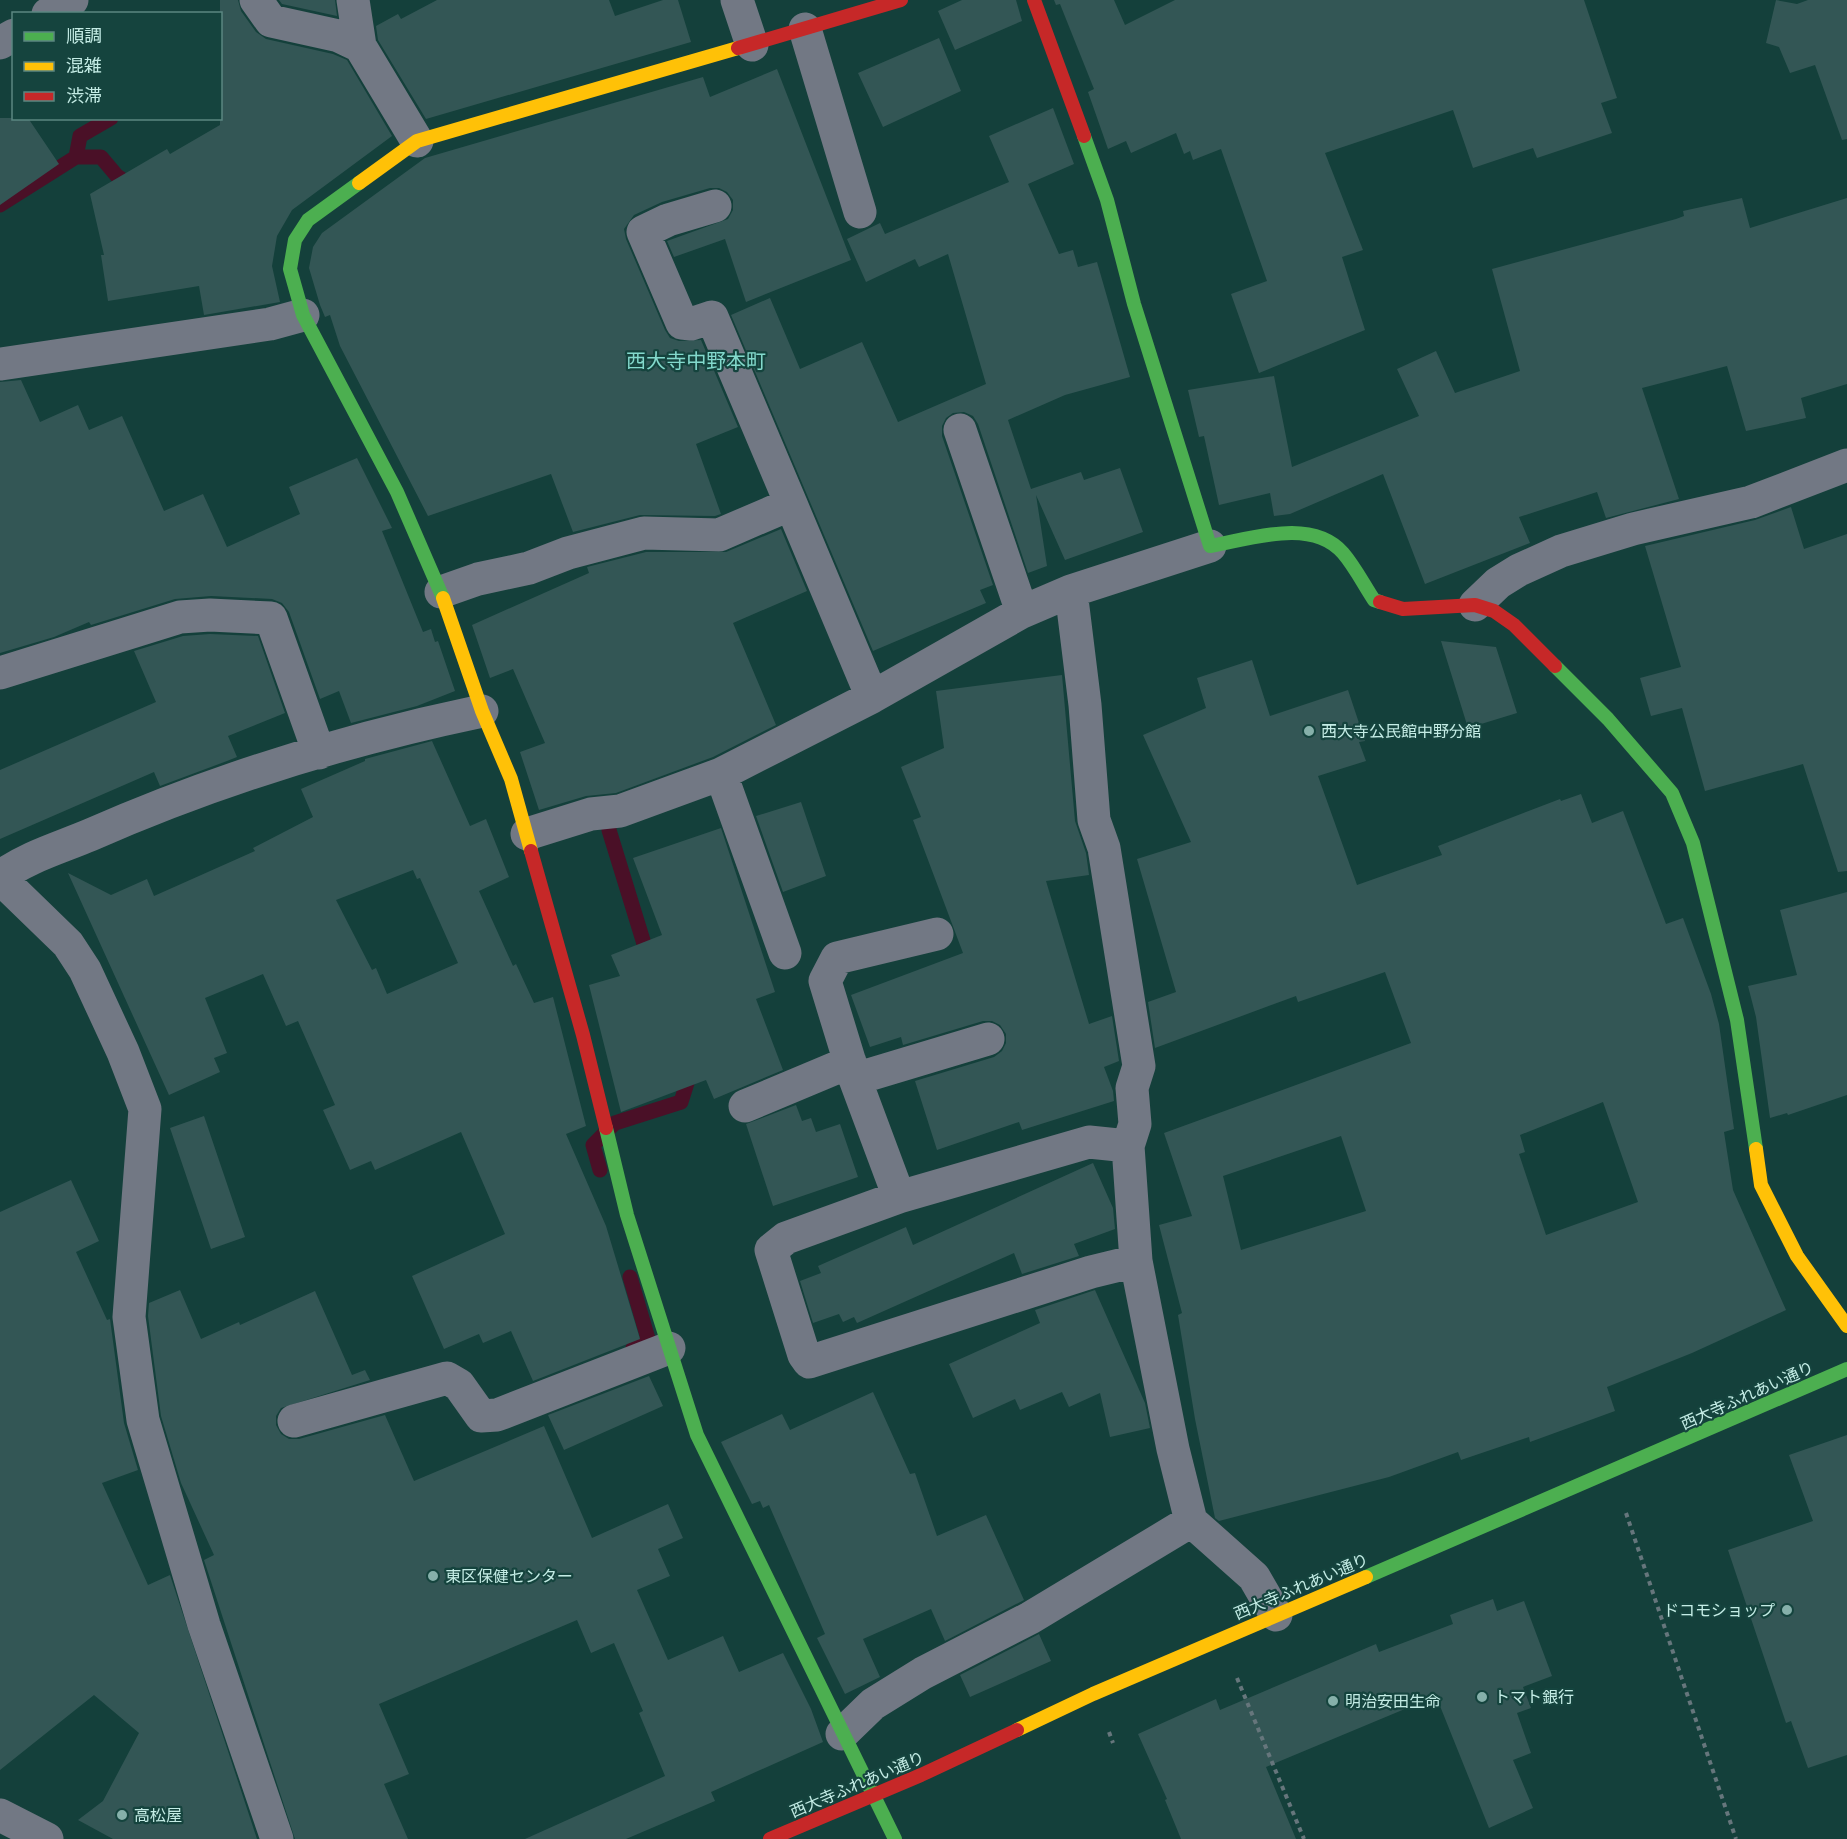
<svg xmlns="http://www.w3.org/2000/svg" width="1847" height="1839" font-family="'Public Sans','Noto Sans JP',sans-serif">
<rect width="100%" height="100%" fill="#14403b"/>
<g fill="none" stroke-linecap="round" stroke-linejoin="round">
<path stroke="#4a1027" stroke-width="15" d="M 76,157 L 80,136 L 111,118
M 0,205 L 76,157 L 101,157 L 117,176 L 136,189
M 609,830 L 649,960
M 600,1170 L 593,1145 L 615,1123 L 681,1102 L 687,1083 L 682,1068
M 630,1277 L 649,1342 L 633,1348"/>
</g>
<path fill="#335655" fill-rule="evenodd" d="M 220,0 L 238,0 L 241,11 L 256,32 L 266,39 L 333,54 L 347,60 L 392,136 L 292,210 L 277,236 L 272,266 L 280,302 L 204,315 L 199,286 L 108,301 L 101,255 L 104,255 L 90,194 L 167,149 L 170,154 L 220,125 Z
M 279,0 L 335,0 L 337,16 L 282,4 Z
M 437,0 L 609,0 L 615,16 L 663,0 L 678,0 L 691,42 L 426,119 L 378,40 L 376,26 L 398,14 L 401,19 Z
M 962,0 L 1016,0 L 1022,21 L 955,50 L 938,11 Z
M 1054,0 L 1114,0 L 1125,25 L 1175,0 L 1584,0 L 1617,98 L 1601,103 L 1612,133 L 1537,158 L 1533,148 L 1473,168 L 1453,110 L 1325,153 L 1363,250 L 1342,257 L 1365,330 L 1259,373 L 1231,294 L 1267,281 L 1221,149 L 1193,160 L 1190,151 L 1184,154 L 1176,133 L 1131,153 L 1126,141 L 1108,149 L 1088,92 L 1094,89 L 1060,4 L 1056,5 Z
M 1776,0 L 1797,4 L 1808,0 L 1847,0 L 1847,139 L 1842,140 L 1815,65 L 1790,73 L 1779,47 L 1766,43 Z
M 939,38 L 961,91 L 883,127 L 858,73 Z
M 777,69 L 851,260 L 746,302 L 725,239 L 674,257 L 667,241 L 728,219 L 733,210 L 733,200 L 727,192 L 719,188 L 710,188 L 662,202 L 634,215 L 624,229 L 626,239 L 665,330 L 670,338 L 679,341 L 701,340 L 738,427 L 696,444 L 721,514 L 715,516 L 640,515 L 573,532 L 551,474 L 428,516 L 340,346 L 330,315 L 325,317 L 320,305 L 309,268 L 313,247 L 322,233 L 425,158 L 703,77 L 710,97 Z
M 1053,108 L 1074,164 L 1028,184 L 1059,254 L 1073,250 L 1078,267 L 1097,262 L 1130,377 L 1065,395 L 1008,420 L 1031,489 L 1081,472 L 1084,480 L 1120,468 L 1143,532 L 1065,560 L 1036,495 L 1047,566 L 1028,573 L 978,424 L 973,416 L 964,412 L 953,413 L 946,418 L 942,426 L 942,436 L 993,585 L 980,590 L 986,603 L 873,651 L 731,315 L 770,298 L 800,369 L 862,342 L 898,422 L 986,384 L 948,254 L 919,267 L 915,259 L 866,282 L 847,239 L 880,223 L 885,234 L 1009,182 L 989,136 Z
M 0,118 L 28,118 L 59,164 L 0,205 Z
M 1742,198 L 1750,228 L 1847,198 L 1847,384 L 1801,398 L 1806,418 L 1746,431 L 1727,366 L 1642,388 L 1679,499 L 1606,518 L 1597,492 L 1519,517 L 1530,543 L 1425,584 L 1383,474 L 1290,514 L 1274,516 L 1270,493 L 1219,505 L 1204,436 L 1199,437 L 1188,390 L 1274,376 L 1292,467 L 1419,416 L 1397,369 L 1436,351 L 1455,393 L 1520,371 L 1492,269 L 1676,219 L 1684,216 L 1683,211 Z
M 21,380 L 40,422 L 78,405 L 89,430 L 122,416 L 164,511 L 203,494 L 227,547 L 300,514 L 289,487 L 357,458 L 392,528 L 382,531 L 423,632 L 431,629 L 435,642 L 438,641 L 455,691 L 417,706 L 351,723 L 339,691 L 320,699 L 289,612 L 282,603 L 272,599 L 211,596 L 175,599 L 91,625 L 89,622 L 54,637 L 0,653 L 0,382 Z
M 1791,507 L 1804,549 L 1847,534 L 1847,871 L 1838,872 L 1803,764 L 1705,791 L 1682,708 L 1651,716 L 1640,678 L 1681,667 L 1645,546 L 1755,520 Z
M 781,529 L 807,591 L 733,623 L 776,725 L 713,757 L 616,793 L 586,796 L 539,810 L 520,752 L 545,743 L 513,669 L 490,678 L 472,625 L 589,573 L 587,567 L 646,552 L 726,552 Z
M 210,634 L 258,636 L 285,713 L 228,736 L 237,757 L 227,761 L 160,786 L 154,772 L 0,839 L 0,770 L 156,702 L 134,651 L 183,636 Z
M 1441,641 L 1496,647 L 1517,713 L 1468,728 Z
M 1252,660 L 1270,716 L 1348,690 L 1365,741 L 1359,742 L 1366,761 L 1318,776 L 1357,885 L 1442,855 L 1438,846 L 1560,799 L 1561,801 L 1581,794 L 1592,823 L 1623,811 L 1666,924 L 1683,918 L 1711,994 L 1719,1024 L 1734,1129 L 1724,1132 L 1733,1190 L 1786,1310 L 1692,1353 L 1607,1387 L 1615,1411 L 1530,1442 L 1529,1437 L 1461,1460 L 1458,1452 L 1389,1477 L 1219,1521 L 1215,1518 L 1195,1419 L 1178,1315 L 1182,1313 L 1159,1225 L 1192,1216 L 1164,1133 L 1411,1043 L 1385,972 L 1298,1002 L 1296,996 L 1155,1048 L 1148,1002 L 1176,992 L 1137,859 L 1191,842 L 1143,735 L 1206,708 L 1197,678 ZM 1603,1102 L 1638,1202 L 1546,1235 L 1519,1154 L 1525,1152 L 1520,1135 ZM 1341,1136 L 1366,1211 L 1241,1250 L 1223,1176 Z
M 1062,675 L 1075,821 L 1086,853 L 1089,875 L 1046,881 L 1089,1024 L 1112,1016 L 1119,1061 L 1104,1067 L 1113,1091 L 1114,1101 L 1022,1130 L 1019,1122 L 937,1150 L 915,1081 L 994,1057 L 1002,1051 L 1006,1043 L 1006,1034 L 1000,1025 L 992,1021 L 983,1021 L 903,1045 L 901,1037 L 870,1047 L 851,995 L 963,953 L 913,820 L 921,817 L 901,767 L 944,748 L 936,691 Z
M 432,741 L 470,826 L 486,819 L 509,877 L 479,891 L 513,966 L 516,964 L 534,1003 L 553,997 L 586,1126 L 566,1134 L 606,1226 L 640,1339 L 533,1381 L 511,1331 L 483,1343 L 479,1334 L 444,1349 L 412,1276 L 505,1234 L 461,1132 L 375,1170 L 371,1161 L 350,1170 L 323,1110 L 335,1105 L 298,1021 L 286,1026 L 263,974 L 205,998 L 227,1053 L 214,1058 L 220,1072 L 169,1095 L 68,873 L 111,895 L 147,879 L 154,896 L 255,851 L 253,848 L 313,817 L 301,789 L 365,761 L 365,759 ZM 413,870 L 417,879 L 420,878 L 458,963 L 387,994 L 376,968 L 372,970 L 336,900 Z
M 801,802 L 826,876 L 783,892 L 756,816 Z
M 721,828 L 775,992 L 756,999 L 783,1070 L 714,1099 L 706,1080 L 621,1112 L 589,985 L 620,976 L 611,955 L 662,935 L 633,858 Z
M 1847,892 L 1847,1095 L 1788,1115 L 1787,1113 L 1770,1118 L 1756,1017 L 1748,986 L 1797,975 L 1780,910 Z
M 796,1105 L 802,1121 L 811,1118 L 816,1132 L 840,1124 L 858,1177 L 773,1206 L 746,1124 Z
M 204,1116 L 245,1237 L 211,1249 L 170,1128 Z
M 1093,1163 L 1113,1208 L 1115,1229 L 1074,1244 L 1079,1256 L 1022,1274 L 1014,1253 L 857,1323 L 854,1317 L 843,1322 L 839,1314 L 813,1323 L 800,1281 L 821,1273 L 818,1266 L 906,1227 L 913,1245 Z
M 71,1180 L 99,1241 L 76,1252 L 107,1320 L 110,1319 L 124,1423 L 138,1470 L 102,1483 L 148,1585 L 170,1575 L 257,1839 L 113,1839 L 78,1820 L 103,1801 L 139,1733 L 94,1695 L 0,1770 L 0,1212 Z
M 180,1290 L 201,1339 L 239,1322 L 240,1325 L 315,1291 L 352,1375 L 365,1370 L 370,1380 L 281,1408 L 276,1416 L 276,1425 L 281,1434 L 289,1439 L 299,1439 L 385,1415 L 414,1481 L 544,1426 L 592,1538 L 668,1504 L 683,1538 L 658,1549 L 670,1576 L 637,1590 L 668,1660 L 723,1636 L 739,1672 L 783,1653 L 811,1709 L 823,1742 L 711,1792 L 715,1801 L 626,1839 L 525,1839 L 665,1776 L 639,1713 L 643,1711 L 614,1643 L 591,1653 L 577,1620 L 379,1704 L 409,1774 L 384,1784 L 408,1839 L 295,1839 L 204,1560 L 214,1555 L 181,1483 L 161,1416 L 148,1316 L 149,1303 Z
M 1095,1290 L 1145,1403 L 1150,1428 L 1110,1437 L 1100,1393 L 1069,1407 L 1062,1392 L 1020,1410 L 1015,1399 L 973,1418 L 949,1364 L 1040,1323 L 1035,1310 Z
M 649,1376 L 663,1406 L 564,1450 L 548,1415 Z
M 873,1392 L 910,1474 L 915,1473 L 937,1536 L 986,1515 L 1024,1600 L 945,1641 L 931,1609 L 863,1639 L 880,1677 L 845,1694 L 817,1638 L 825,1634 L 769,1505 L 763,1508 L 760,1501 L 752,1504 L 721,1442 L 782,1414 L 790,1430 Z
M 1847,1435 L 1847,1755 L 1808,1768 L 1791,1721 L 1786,1723 L 1728,1550 L 1813,1521 L 1789,1455 Z
M 1493,1599 L 1497,1611 L 1524,1601 L 1552,1676 L 1523,1687 L 1531,1708 L 1517,1713 L 1531,1753 L 1513,1760 L 1533,1808 L 1489,1828 L 1436,1696 L 1266,1767 L 1296,1839 L 1181,1839 L 1165,1800 L 1167,1799 L 1138,1734 L 1216,1699 L 1220,1710 L 1376,1644 L 1379,1652 L 1453,1624 L 1450,1615 Z
M 1039,1634 L 1051,1661 L 970,1697 L 960,1675 Z"/>
<g fill="none" stroke-linecap="round" stroke-linejoin="round">
<path stroke="#66767c" stroke-width="4" stroke-dasharray="4.5 4.5" stroke-linecap="butt" d="M 1626,1513 L 1736,1839
M 1237,1678 L 1304,1839
M 1109,1732 L 1113,1743"/>
<path stroke="#727884" stroke-width="33" d="M 256,0 L 271,21 L 339,36 L 360,46 L 417,141
M 353,0 L 360,46
M 737,0 L 752,45
M 48,14 L 72,0
M 805,29 L 860,212
M 0,43 L 14,35
M 715,206 L 668,220 L 643,232 L 682,323 L 691,324 L 712,317 L 791,504
M 1,364 L 270,324 L 303,315
M 960,430 L 1022,612
M 1210,546 L 1071,591 L 1085,705 L 1094,820 L 1104,848 L 1139,1066 L 1132,1088 L 1135,1124 L 1128,1146 L 1136,1261 L 1173,1449 L 1191,1521 L 1254,1577 L 1276,1615
M 441,592 L 478,579 L 529,568 L 568,553 L 644,533 L 719,535 L 791,504 L 872,697
M 1475,605 L 1498,583 L 1519,570 L 1561,551 L 1633,529 L 1751,502 L 1847,465
M 0,673 L 180,617 L 210,615 L 271,618 L 319,753
M 721,774 L 785,953
M 527,834 L 591,814 L 620,811 L 721,774 L 872,697 L 1022,612 L 1071,591
M 0,877 C 27,857 59,848 90,835 C 215,780 348,739 482,711
M 0,878 L 68,944 L 85,970 L 123,1052 L 145,1109 L 129,1317 L 143,1420 L 204,1625 L 277,1839
M 937,934 L 837,958 L 825,981 L 855,1079 L 899,1197 L 1089,1142 L 1128,1146
M 855,1079 L 988,1039
M 745,1106 L 850,1062
M 899,1197 L 786,1238 L 771,1250 L 804,1355 L 809,1362 L 1091,1272 L 1136,1261
M 294,1421 L 447,1378 L 459,1385 L 481,1416 L 497,1415 L 669,1348
M 842,1734 L 873,1704 L 923,1673 L 1030,1618 L 1191,1521
M 0,1815 L 47,1839"/>
<path stroke="#4caf50" stroke-width="14" d="M 1084,136 L 1107,200 L 1134,304 L 1210,546 C 1250,539 1312,517 1343,553 C 1355,567 1364,585 1374,600 L 1380,602
M 359,183 L 308,220 L 295,240 L 290,269 L 303,315 L 397,492 L 443,598
M 1555,666 L 1608,719 L 1672,793 L 1693,843 L 1737,1020 L 1756,1149
M 606,1128 L 627,1215 L 697,1435 L 895,1839
M 1366,1577 L 1847,1369"/>
<path stroke="#ffc107" stroke-width="14" d="M 359,183 L 417,141 L 738,48
M 443,598 L 482,711 L 511,779 L 531,851
M 1756,1149 L 1761,1185 L 1797,1256 L 1847,1326
M 1017,1730 L 1093,1694 L 1366,1577"/>
<path stroke="#c62828" stroke-width="14" d="M 1034,0 L 1084,136
M 738,48 L 901,0
M 1380,602 L 1403,609 L 1475,605 L 1494,611 L 1514,625 L 1555,666
M 531,851 L 583,1035 L 606,1128
M 770,1839 L 921,1775 L 1017,1730"/>
</g>
<g fill="#86b0aa" stroke="#15443e" stroke-width="2">
<circle cx="1309" cy="731" r="6"/>
<circle cx="433" cy="1576" r="6"/>
<circle cx="1787" cy="1610" r="6"/>
<circle cx="1482" cy="1697" r="6"/>
<circle cx="1333" cy="1701" r="6"/>
<circle cx="122" cy="1815" r="6"/>
</g>
<g text-anchor="middle" stroke-width="4.5" stroke-linejoin="round" paint-order="stroke">
<g font-size="16" fill="#c4ece5" stroke="#15443e" text-anchor="start">
<text x="1321" y="737">西大寺公民館中野分館</text>
<text x="445" y="1582">東区保健センター</text>
<text x="1775" y="1616" text-anchor="end">ドコモショップ</text>
<text x="1494" y="1703">トマト銀行</text>
<text x="1345" y="1707">明治安田生命</text>
<text x="134" y="1821">高松屋</text>
</g>
<g font-size="16" fill="#c4ece5" stroke="#15443e">
<text transform="translate(1747 1395) rotate(-24)" y="6">西大寺ふれあい通り</text>
<text transform="translate(1301 1586) rotate(-23)" y="6">西大寺ふれあい通り</text>
<text transform="translate(857 1784) rotate(-23)" y="6">西大寺ふれあい通り</text>
</g>
<g font-size="20" fill="#83d9cc" stroke="#15443e">
<text x="696" y="368">西大寺中野本町</text>
</g>
</g>
<rect x="12" y="12" width="210" height="108" fill="#15443e" stroke="#5b8781" stroke-width="1.5"/>
<rect x="24" y="32" width="30" height="9" fill="#4caf50" stroke="#5b8781" stroke-width="1.5"/>
<text x="66" y="42" font-size="18" fill="#c4ece5">順調</text>
<rect x="24" y="62" width="30" height="9" fill="#ffc107" stroke="#5b8781" stroke-width="1.5"/>
<text x="66" y="72" font-size="18" fill="#c4ece5">混雑</text>
<rect x="24" y="92" width="30" height="9" fill="#c62828" stroke="#5b8781" stroke-width="1.5"/>
<text x="66" y="102" font-size="18" fill="#c4ece5">渋滞</text>
</svg>
